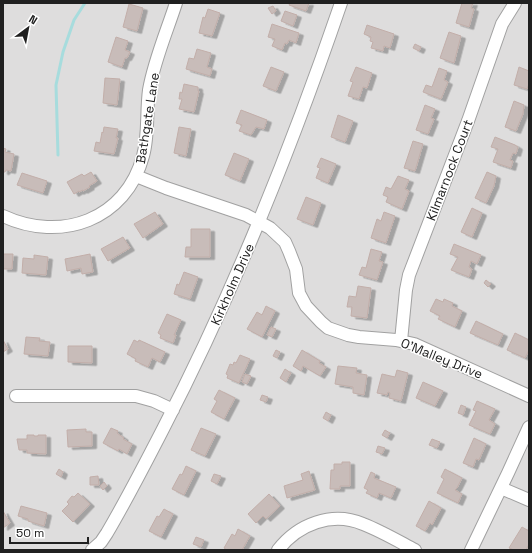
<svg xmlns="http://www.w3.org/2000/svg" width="532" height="553" font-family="'Space Grotesk',sans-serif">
<defs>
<filter id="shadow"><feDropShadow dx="4.5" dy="2.5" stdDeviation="0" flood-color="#0004"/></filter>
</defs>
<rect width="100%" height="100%" fill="#f0ebe6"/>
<path fill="#dedddd" d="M 3,3 L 529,3 L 529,550 L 3,550 Z"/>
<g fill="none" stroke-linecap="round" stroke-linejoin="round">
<path stroke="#a7dcdd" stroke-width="3" d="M 58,155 L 56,85 L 63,52 L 74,20 L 85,3"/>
</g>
<path fill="#c8bcb9" stroke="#c2aea9" filter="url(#shadow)" d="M 290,3 L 309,3 L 306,11 L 289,5 Z
M 462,3 L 473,3 L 471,8 L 474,9 L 469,27 L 456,23 Z
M 129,4 L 143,8 L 137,31 L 123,27 Z
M 273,6 L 276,11 L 272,14 L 268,8 Z
M 208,9 L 220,13 L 212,36 L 199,33 L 203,17 L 205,18 Z
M 285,11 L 297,15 L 293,26 L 281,21 Z
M 272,24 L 299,33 L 296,43 L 289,40 L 287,44 L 285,43 L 282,50 L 272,46 L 275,39 L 268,37 Z
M 367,25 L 394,34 L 390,48 L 384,46 L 383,51 L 371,48 L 373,42 L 370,41 L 371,37 L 364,34 Z
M 449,32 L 461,36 L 454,63 L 440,58 Z
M 116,37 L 128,41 L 125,50 L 130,52 L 127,58 L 125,58 L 122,67 L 108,62 Z
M 415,44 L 421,47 L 419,51 L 413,48 Z
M 197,49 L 211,53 L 207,67 L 212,69 L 210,76 L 186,69 L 189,58 L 194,59 Z
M 271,67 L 284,72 L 276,91 L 263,86 Z
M 356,67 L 372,73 L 367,88 L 363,87 L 359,99 L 348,96 L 353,82 L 350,81 Z
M 519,67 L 529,71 L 529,84 L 527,89 L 514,85 Z
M 439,68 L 447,71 L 444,80 L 448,82 L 441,99 L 423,92 L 426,85 L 432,87 Z
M 105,78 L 120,79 L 117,105 L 103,103 Z
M 184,84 L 198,87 L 198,91 L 199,91 L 194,112 L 179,109 L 182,99 L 179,99 L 180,92 L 182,93 Z
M 514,101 L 524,105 L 523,114 L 516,131 L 505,127 Z
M 425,105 L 435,109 L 431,118 L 434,119 L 428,134 L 416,130 Z
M 241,110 L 267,120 L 264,129 L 256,127 L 251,135 L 239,131 L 242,125 L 236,123 Z
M 338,115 L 353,121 L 345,142 L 331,137 Z
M 104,127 L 118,129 L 116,138 L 118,138 L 114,154 L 94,151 L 96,142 L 100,143 L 102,132 L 103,133 Z
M 179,127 L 191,129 L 186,156 L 174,153 Z
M 495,137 L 515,145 L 518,147 L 516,154 L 513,153 L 510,160 L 513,161 L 511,168 L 493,162 L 498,149 L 491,147 Z
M 413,141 L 423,144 L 415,171 L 404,168 Z
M 3,148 L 6,149 L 5,152 L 14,154 L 11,171 L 6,170 L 5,172 L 3,172 Z
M 234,153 L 249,159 L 240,181 L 225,175 Z
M 321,158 L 336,164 L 328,183 L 316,178 L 320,168 L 317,167 Z
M 91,172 L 97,181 L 89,186 L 90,187 L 83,191 L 83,190 L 79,192 L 79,191 L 74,194 L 67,182 L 82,174 L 84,176 Z
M 487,172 L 496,176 L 494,186 L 486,203 L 475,198 Z
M 22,173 L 47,181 L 43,193 L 17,185 Z
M 398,176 L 409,180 L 405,189 L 409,191 L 402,209 L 386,202 L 388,197 L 383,195 L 386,187 L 391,189 Z
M 306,197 L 321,203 L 313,225 L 297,219 Z
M 472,208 L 482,213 L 472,237 L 461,232 Z
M 155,212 L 163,224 L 143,238 L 134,224 Z
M 384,212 L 395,216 L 386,243 L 371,238 L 377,219 L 381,221 Z
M 191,229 L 210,229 L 210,257 L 185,257 L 186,247 L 191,247 Z
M 123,237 L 130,248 L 108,261 L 101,249 Z
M 454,244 L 481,255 L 477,264 L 471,261 L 469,267 L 472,269 L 469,277 L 451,270 L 458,257 L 450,254 Z
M 371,249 L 382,252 L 379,261 L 383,262 L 377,280 L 359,275 L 362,267 L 366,268 Z
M 3,254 L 13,254 L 12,269 L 3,269 Z
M 90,254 L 93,272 L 82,274 L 81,268 L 67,271 L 65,259 Z
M 34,255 L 48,257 L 46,275 L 22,273 L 23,258 L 34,259 Z
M 184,272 L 198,277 L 190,299 L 174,294 L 177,284 L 179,285 Z
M 486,280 L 491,284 L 488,287 L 484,283 Z
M 358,286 L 371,288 L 367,318 L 351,316 L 352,307 L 347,307 L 349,296 L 356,297 Z
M 436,299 L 443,302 L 444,299 L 453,303 L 452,306 L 462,311 L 455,327 L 438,319 L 440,316 L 430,311 Z
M 266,306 L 275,311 L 262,337 L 247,329 L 257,312 L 262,315 Z
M 167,314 L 181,320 L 174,335 L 176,335 L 173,343 L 160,338 L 161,335 L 158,333 Z
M 476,321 L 503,334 L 498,345 L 470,333 Z
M 271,327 L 276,329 L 272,337 L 267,335 Z
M 515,333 L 529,340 L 529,350 L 525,358 L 507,350 Z
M 26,337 L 40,338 L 39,341 L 50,342 L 48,356 L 24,354 Z
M 3,340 L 8,349 L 3,352 Z
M 134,340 L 138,342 L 139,340 L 165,352 L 160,362 L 152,358 L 148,367 L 135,361 L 136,359 L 127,354 Z
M 68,346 L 92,346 L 92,363 L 68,362 Z
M 276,350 L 280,352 L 277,358 L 273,356 Z
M 302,350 L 320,361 L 319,363 L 326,367 L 320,376 L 303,366 L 301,371 L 293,366 Z
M 240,355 L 250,359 L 239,383 L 227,378 L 228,375 L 226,374 L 230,364 L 233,365 L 234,362 L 236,363 Z
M 338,366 L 357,368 L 356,373 L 367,375 L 364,395 L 353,393 L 353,387 L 335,384 Z
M 285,369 L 291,373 L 286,382 L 280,378 Z
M 397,370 L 408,373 L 401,401 L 389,398 L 390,393 L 388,392 L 387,395 L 377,393 L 382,374 L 395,377 Z
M 245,374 L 251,376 L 247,384 L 242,382 Z
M 423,382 L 443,391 L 435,406 L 416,398 Z
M 219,390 L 235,398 L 224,419 L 211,412 L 217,401 L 214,399 Z
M 262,395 L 268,397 L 266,402 L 260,400 Z
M 477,401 L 495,409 L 489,420 L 495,424 L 490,434 L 469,425 L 476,411 L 473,410 Z
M 461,405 L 466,407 L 463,415 L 458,413 Z
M 326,412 L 331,415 L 328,421 L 323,418 Z
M 111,428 L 118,431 L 117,433 L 124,438 L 123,439 L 132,444 L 127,454 L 119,449 L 118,451 L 103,443 Z
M 201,428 L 216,434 L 205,456 L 191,450 Z
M 86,429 L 86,432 L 92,432 L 92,446 L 68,447 L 67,430 Z
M 385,430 L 390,433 L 387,438 L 382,435 Z
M 27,435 L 34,435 L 34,436 L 38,436 L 38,435 L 46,435 L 46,454 L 27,453 L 27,450 L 19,450 L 17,439 L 27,439 Z
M 474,438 L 486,444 L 479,460 L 476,459 L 473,467 L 463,463 Z
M 432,439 L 440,442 L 437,448 L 429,445 Z
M 378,446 L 385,448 L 382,454 L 376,452 Z
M 342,462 L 350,462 L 350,486 L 340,486 L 340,489 L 330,489 L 331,470 L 334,470 L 334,464 L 342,464 Z
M 186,466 L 196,471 L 184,495 L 172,489 L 180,474 L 182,475 Z
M 59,469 L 63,472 L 61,477 L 56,474 Z
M 445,469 L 462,478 L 457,488 L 455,490 L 462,494 L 458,503 L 437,493 L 444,479 L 441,477 Z
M 309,471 L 315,490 L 287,498 L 284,486 L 303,480 L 301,474 Z
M 371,472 L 375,474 L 374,478 L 396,487 L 391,498 L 379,493 L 377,498 L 366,493 L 368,490 L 364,488 Z
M 214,474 L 221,476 L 217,484 L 211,481 Z
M 98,476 L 99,485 L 90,485 L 90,477 Z
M 104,482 L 107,486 L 103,490 L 100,486 Z
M 78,493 L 90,504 L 73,522 L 62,511 L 69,504 L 67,502 L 72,496 L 74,497 Z
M 269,494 L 280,506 L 266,519 L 263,516 L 256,523 L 248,514 Z
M 429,501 L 441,508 L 432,525 L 430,523 L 425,531 L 416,526 Z
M 21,506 L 47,513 L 44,526 L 28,521 L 28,519 L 18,516 Z
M 164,509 L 173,514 L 161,537 L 149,531 L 157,516 L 159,517 Z
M 3,511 L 10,523 L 3,528 Z
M 522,527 L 529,531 L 529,544 L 526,550 L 514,550 L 509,548 Z
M 238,529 L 250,536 L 242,550 L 227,550 L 224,548 L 232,534 L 235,536 Z
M 196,537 L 204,540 L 201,547 L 193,544 Z"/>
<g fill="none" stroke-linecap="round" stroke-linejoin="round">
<g stroke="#a1a1a1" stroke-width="14">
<path id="minor" d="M 136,176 L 166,188 L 246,215 L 270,228 L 285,242 L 289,251 L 296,269 L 299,293 L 306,306 L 321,322 L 328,328 L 348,335 L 359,337 L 396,340 L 414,344 L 529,396
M 3,216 C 61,243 126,220 143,156 C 149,135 146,112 149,90 C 154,61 167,31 176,3
M 401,341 L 406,290 L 409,275 L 468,121 L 502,24 L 515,3
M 16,396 L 136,396 L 154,401 L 173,410
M 501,488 L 529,500
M 92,550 L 101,542 L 107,533 C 127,499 145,464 163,429 C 234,292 291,149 341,3
M 278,550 C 298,524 332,511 363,524 C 381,531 398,541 415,550
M 471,550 L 508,473 L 529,427"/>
</g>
<use href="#minor" stroke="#fff" stroke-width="12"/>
</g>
<g text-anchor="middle" stroke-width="3" stroke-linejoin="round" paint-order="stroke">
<g font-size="13" fill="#202020" stroke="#fff">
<text transform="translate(147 118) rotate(-81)" y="5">Bathgate Lane</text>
<text transform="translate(449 170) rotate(-69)" y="5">Kilmarnock Court</text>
<text transform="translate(232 284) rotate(-66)" y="5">Kirkholm Drive</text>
<text transform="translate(442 358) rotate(22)" y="5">O'Malley Drive</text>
</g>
</g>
<rect width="532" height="553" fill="none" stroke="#202020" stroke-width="8"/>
<g transform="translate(28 28) rotate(32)" stroke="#ffffff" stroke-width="3" paint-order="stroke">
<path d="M0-3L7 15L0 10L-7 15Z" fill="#202020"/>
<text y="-6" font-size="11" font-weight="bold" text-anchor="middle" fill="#202020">N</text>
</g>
<path d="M10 537v6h78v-6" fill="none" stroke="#202020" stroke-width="2"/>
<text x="16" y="537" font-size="12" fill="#202020" stroke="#ffffff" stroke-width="3" paint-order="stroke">50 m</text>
</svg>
